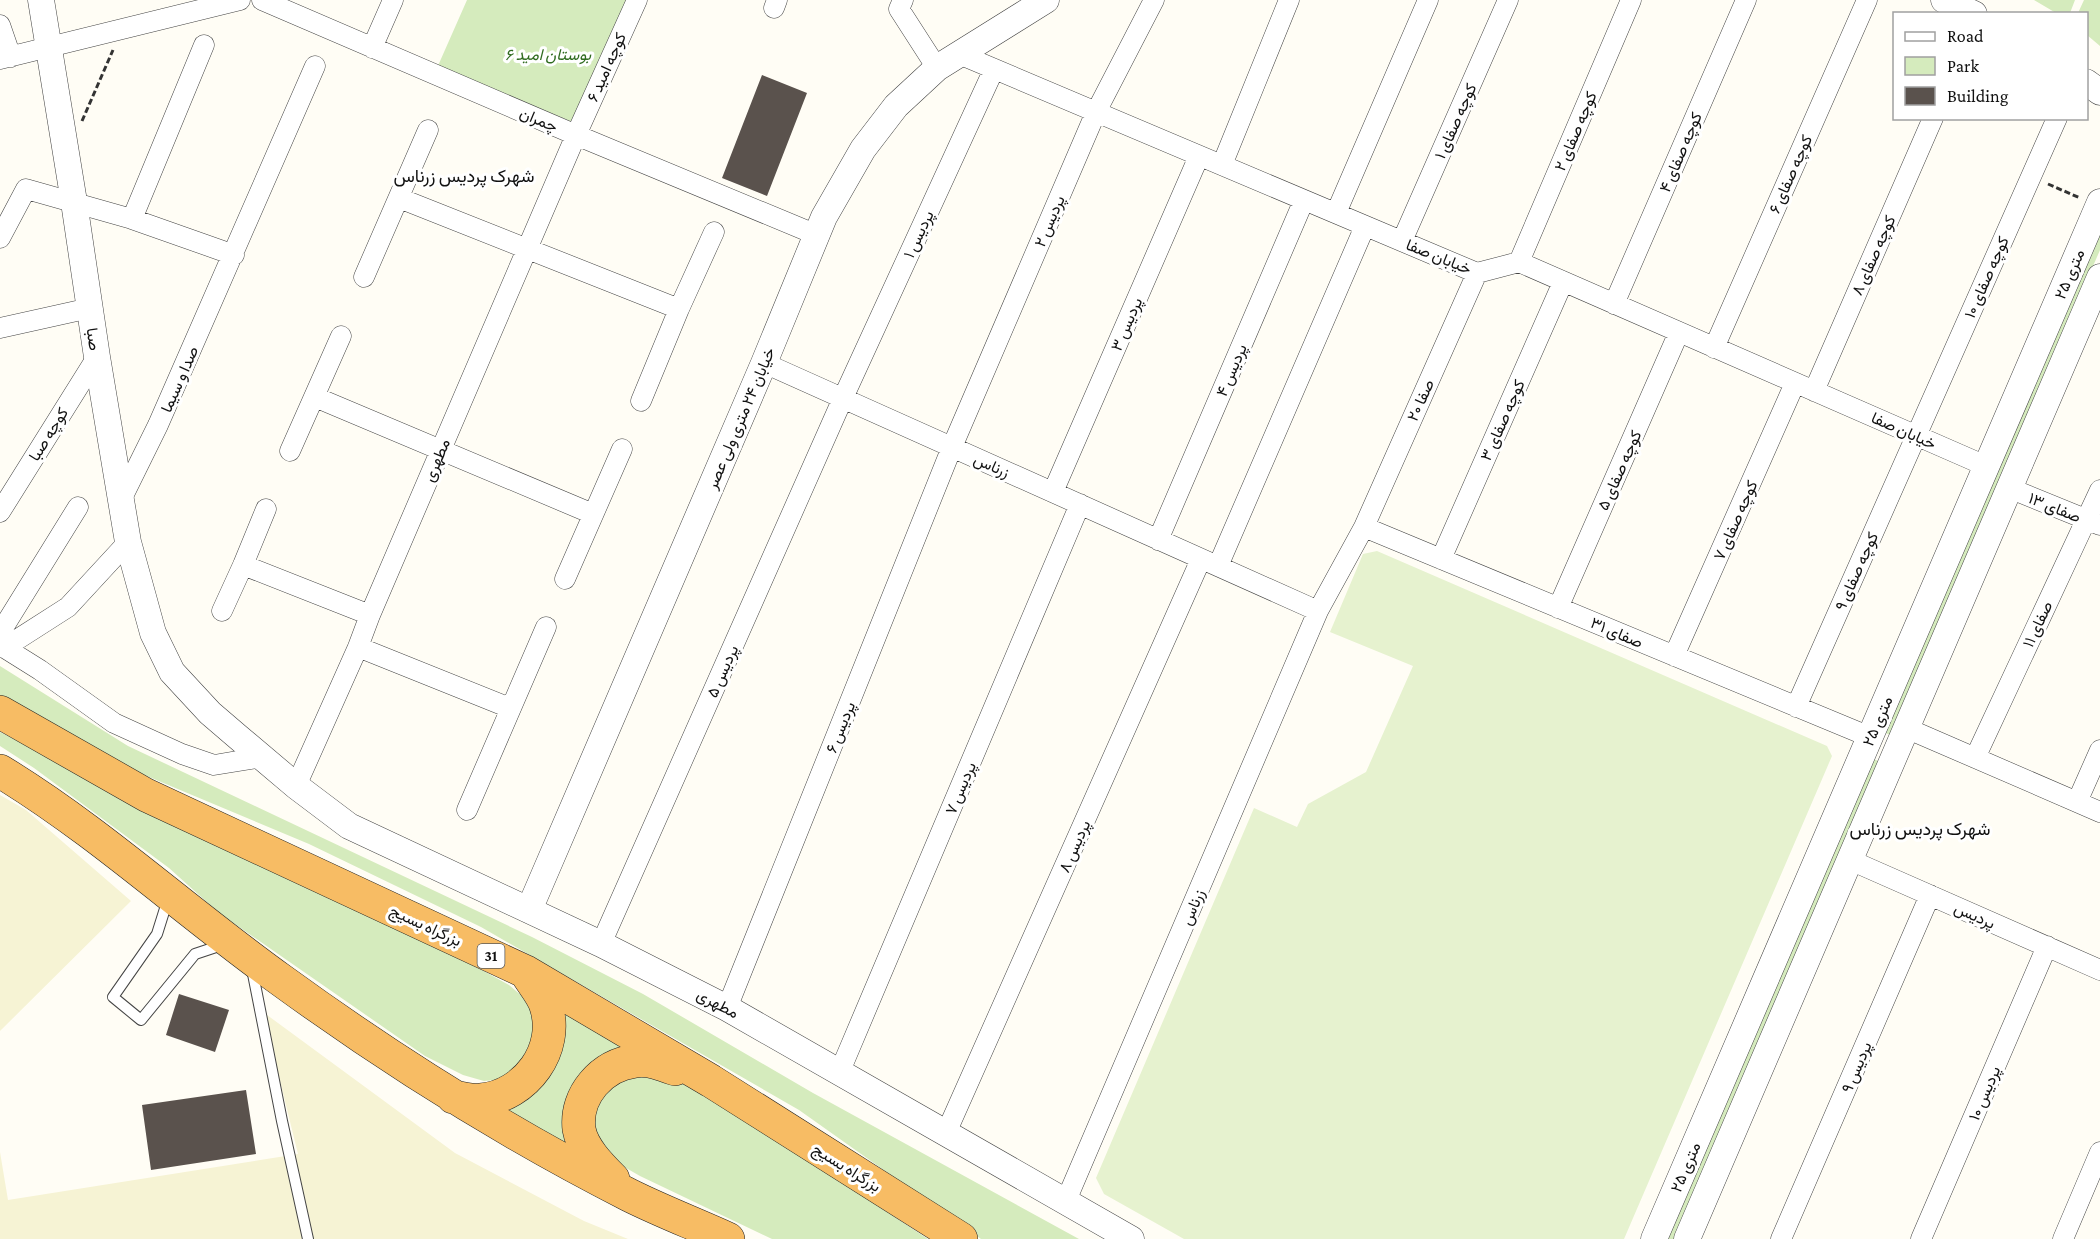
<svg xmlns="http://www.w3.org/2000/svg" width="2100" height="1239" font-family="'Crimson Pro',Vazirmatn,serif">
<rect width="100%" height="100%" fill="#fffdf5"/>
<path fill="#f6f3d4" d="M 0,795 L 26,810 L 131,901 L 0,1031 Z
M 263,1012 L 455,1153 L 584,1221 L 628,1239 L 0,1239 L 0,1152 L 8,1200 L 298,1154 Z"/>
<path fill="#d5ebbd" d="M 467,0 L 631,0 L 575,123 L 437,68 Z
M 2034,0 L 2075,0 L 2070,13 L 2056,13 Z
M 2084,0 L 2100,0 L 2100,46 L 2087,35 L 2086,14 L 2078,13 Z
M 2100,230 L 2100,250 L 1890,735 L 1883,732 Z
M 0,666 L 128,746 L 532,937 L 643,994 L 813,1093 L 1079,1239 L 981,1239 L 799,1110 L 481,927 L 309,844 L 130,769 L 0,702 Z
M 0,732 L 194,830 L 373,910 L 509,985 L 522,996 L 533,1014 L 535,1038 L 514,1072 L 495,1080 L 484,1081 L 463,1075 L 425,1056 L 219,913 L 169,868 L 34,768 L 0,746 Z
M 1872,758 L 1882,763 L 1677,1239 L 1666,1239 Z
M 551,1001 L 635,1047 L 621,1050 L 578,1150 L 497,1106 L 517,1097 Z
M 619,1075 L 672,1076 L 729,1108 L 928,1239 L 772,1239 L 640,1176 L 612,1160 L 598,1142 L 593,1124 L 595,1108 Z"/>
<path fill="#e6f2cf" d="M 1377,551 L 1827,746 L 1832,756 L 1624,1239 L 1184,1239 L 1104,1194 L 1096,1178 L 1254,808 L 1297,827 L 1308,804 L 1366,772 L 1413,666 L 1330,632 L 1363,554 Z"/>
<path fill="#5a524d" d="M 762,75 L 807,93 L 767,196 L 722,178 Z
M 179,994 L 229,1010 L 215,1052 L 166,1035 Z
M 246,1090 L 256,1154 L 151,1170 L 142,1105 Z"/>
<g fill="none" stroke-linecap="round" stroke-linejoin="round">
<g stroke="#444" stroke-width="12">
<path id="service" d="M 168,899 L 157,934 L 113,997 L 141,1020 L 195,954 L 225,944
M 252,969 L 282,1121 L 308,1239"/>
</g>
<g stroke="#444" stroke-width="21">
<path id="minor" d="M 262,0 L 576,135 L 817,235
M 903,0 L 899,9 L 937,68
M 774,8 L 777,0
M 0,25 L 11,57
M 372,48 L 393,0
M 959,54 L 1477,273 L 1519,262 L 1986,466
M 0,59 L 240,0
M 1222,165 L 1289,0
M 399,198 L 679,309
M 1336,213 L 1428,0
M 132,219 L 204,45
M 0,238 L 26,189 L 132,219 L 234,255
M 1402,241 L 1508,0
M 1519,262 L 1631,0
M 364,277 L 428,130
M 1614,304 L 1746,0
M 0,328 L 90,308
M 1714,348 L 1867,0
M 764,363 L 1318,611
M 1814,391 L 1933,118
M 315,397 L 593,514
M 641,401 L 679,309 L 714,232
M 290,451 L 341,336
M 2009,488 L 2100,525
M 1053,492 L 1199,156
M 121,500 L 158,425 L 315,66
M 0,512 L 97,357
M 1364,527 L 1870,737
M 1158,540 L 1304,200
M 1441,559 L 1563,282
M 243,565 L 370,615
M 1218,566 L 1365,226
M 565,579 L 622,449
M 1558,608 L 1679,332
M 222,611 L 243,565 L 266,509
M 0,633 L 78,507
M 0,645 L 40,670 L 114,723 L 182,754 L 214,765 L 262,757
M 358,647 L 510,708
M 4,648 L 68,607 L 128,542
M 1674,656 L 1795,383
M 1796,707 L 2057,118
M 1906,728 L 2100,812
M 1975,758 L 2100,490
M 296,786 L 358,647 L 370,615 L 576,135 L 637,0
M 2077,802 L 2100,750
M 467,810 L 546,627
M 1850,860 L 2100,970
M 601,944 L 843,398 L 994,69
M 727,1008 L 952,447 L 1096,112 L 1154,0
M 840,1071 L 1080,504
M 946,1133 L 1201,559
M 1065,1203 L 1318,611 L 1364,527 L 1477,273
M 1781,1239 L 1930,895
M 1921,1239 L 2047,946
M 2063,1239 L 2100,1152"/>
</g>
<g stroke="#444" stroke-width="27">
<path id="tertiary" d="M 41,0 L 74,202 L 97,357 L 128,542 L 153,633 L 172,672 L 210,713 L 238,737 L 296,786 L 349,826 L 601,944 L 727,1008 L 1131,1239
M 1944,0 L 1974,14
M 2086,82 L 2100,92
M 529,910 L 764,363 L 824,217 L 863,149 L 896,106 L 937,68 L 1046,0
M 1654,1239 L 2100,202
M 1687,1239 L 2100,277"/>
</g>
<g stroke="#222" stroke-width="34">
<path id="trunk" d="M 0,712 L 146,795 L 526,972 L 711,1081 L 961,1239
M 0,771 C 100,832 186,912 281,980 C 391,1060 507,1133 629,1195 C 661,1211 695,1224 728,1239
M 453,1097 C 462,1098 472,1101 481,1100 C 526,1096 560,1049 546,1006 C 543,995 533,984 527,974
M 613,1179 C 600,1166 582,1148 579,1129 C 575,1095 602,1065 635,1061 C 649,1059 662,1064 675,1069"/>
</g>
<path stroke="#333" stroke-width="3" stroke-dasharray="6 3" stroke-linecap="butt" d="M 82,121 L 113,50
M 2048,184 L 2080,198"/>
<use href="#service" stroke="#fff" stroke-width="10"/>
<use href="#minor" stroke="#fff" stroke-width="20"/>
<use href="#tertiary" stroke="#fff" stroke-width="26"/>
<use href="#trunk" stroke="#f7bc64" stroke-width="33"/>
</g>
<g text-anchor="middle" stroke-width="6" stroke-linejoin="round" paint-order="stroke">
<rect fill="#fff" stroke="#585858" stroke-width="1.5" x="477.5" y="944" width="27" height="24" rx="4.5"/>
<g font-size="15" font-weight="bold" fill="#111">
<text x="491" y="961">31</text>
</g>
<g font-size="16" font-style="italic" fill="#2f6b1f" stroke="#fff">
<text x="548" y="60">بوستان امید ۶</text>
</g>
<g font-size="16" fill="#111" stroke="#fff">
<text transform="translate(606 67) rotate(-66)" y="6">کوچه امید ۶</text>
<text transform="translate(539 119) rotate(23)" y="6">چمران</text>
<text transform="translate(1455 121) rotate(-66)" y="6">کوچه صفای ۱</text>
<text transform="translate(1575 131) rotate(-67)" y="6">کوچه صفای ۲</text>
<text transform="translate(1680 152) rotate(-67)" y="6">کوچه صفای ۴</text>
<text transform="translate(1790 174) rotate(-66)" y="6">کوچه صفای ۶</text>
<text transform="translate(1049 221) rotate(-67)" y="6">پردیس ۲</text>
<text transform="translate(918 234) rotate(-65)" y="6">پردیس ۱</text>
<text transform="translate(1873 255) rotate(-66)" y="6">کوچه صفای ۸</text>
<text transform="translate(1439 256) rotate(22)" y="6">خیابان صفا</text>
<text transform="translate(2069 274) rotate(-67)" y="6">۲۵ متری</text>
<text transform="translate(1986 277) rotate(-66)" y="6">کوچه صفای ۱۰</text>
<text transform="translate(1126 324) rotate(-67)" y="6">پردیس ۳</text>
<text transform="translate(94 339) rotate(82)" y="6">صبا</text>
<text transform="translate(1231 370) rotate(-67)" y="6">پردیس ۴</text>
<text transform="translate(179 379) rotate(-66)" y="6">صدا و سیما</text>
<text transform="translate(1420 400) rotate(-66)" y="6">صفا ۲۰</text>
<text transform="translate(740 418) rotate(-67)" y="6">خیابان ۲۴ متری ولی عصر</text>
<text transform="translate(1502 420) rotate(-66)" y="6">کوچه صفای ۳</text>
<text transform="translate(1904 430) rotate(24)" y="6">خیابان صفا</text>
<text transform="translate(48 434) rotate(-58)" y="6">کوچه صبا</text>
<text transform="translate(436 460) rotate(-67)" y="6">مطهری</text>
<text transform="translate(992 465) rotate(24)" y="6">زرناس</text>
<text transform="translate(1619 470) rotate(-66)" y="6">کوچه صفای ۵</text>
<text transform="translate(2055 507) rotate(22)" y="6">صفای ۱۳</text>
<text transform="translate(1735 520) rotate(-66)" y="6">کوچه صفای ۷</text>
<text transform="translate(1856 571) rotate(-66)" y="6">کوچه صفای ۹</text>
<text transform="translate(2037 624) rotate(-65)" y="6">صفای ۱۱</text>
<text transform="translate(1617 632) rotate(23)" y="6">صفای ۳۱</text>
<text transform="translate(722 671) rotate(-66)" y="6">پردیس ۵</text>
<text transform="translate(1877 721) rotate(-67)" y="6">۲۵ متری</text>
<text transform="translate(840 727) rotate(-68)" y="6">پردیس ۶</text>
<text transform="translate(960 788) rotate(-67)" y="6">پردیس ۷</text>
<text transform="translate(1074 846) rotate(-66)" y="6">پردیس ۸</text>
<text transform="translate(1192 907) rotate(-67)" y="6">زرناس</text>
<text transform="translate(1975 915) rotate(24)" y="6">پردیس</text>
<text transform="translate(426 925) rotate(25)" y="6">بزرگراه بسیج</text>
<text transform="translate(718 1003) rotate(28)" y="6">مطهری</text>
<text transform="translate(1856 1067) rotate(-67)" y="6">پردیس ۹</text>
<text transform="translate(1984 1093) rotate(-67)" y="6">پردیس ۱۰</text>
<text transform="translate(847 1167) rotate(32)" y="6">بزرگراه بسیج</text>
<text transform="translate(1685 1167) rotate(-67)" y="6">۲۵ متری</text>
</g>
<g font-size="18" fill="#111" stroke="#fff">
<text x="464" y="182">شهرک پردیس زرناس</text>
<text x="1920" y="835">شهرک پردیس زرناس</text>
</g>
</g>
<rect x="1893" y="12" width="195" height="108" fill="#ffffff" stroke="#a0a0a0" stroke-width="1.5"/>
<rect x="1905" y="32" width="30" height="9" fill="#ffffff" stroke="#a0a0a0" stroke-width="1.5"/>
<text x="1947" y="42" font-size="18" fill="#111111">Road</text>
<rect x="1905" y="57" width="30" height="18" fill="#d5ebbd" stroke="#a0a0a0" stroke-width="1.5"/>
<text x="1947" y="72" font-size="18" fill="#111111">Park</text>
<rect x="1905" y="87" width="30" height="18" fill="#5a524d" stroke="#a0a0a0" stroke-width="1.5"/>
<text x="1947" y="102" font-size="18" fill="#111111">Building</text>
</svg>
